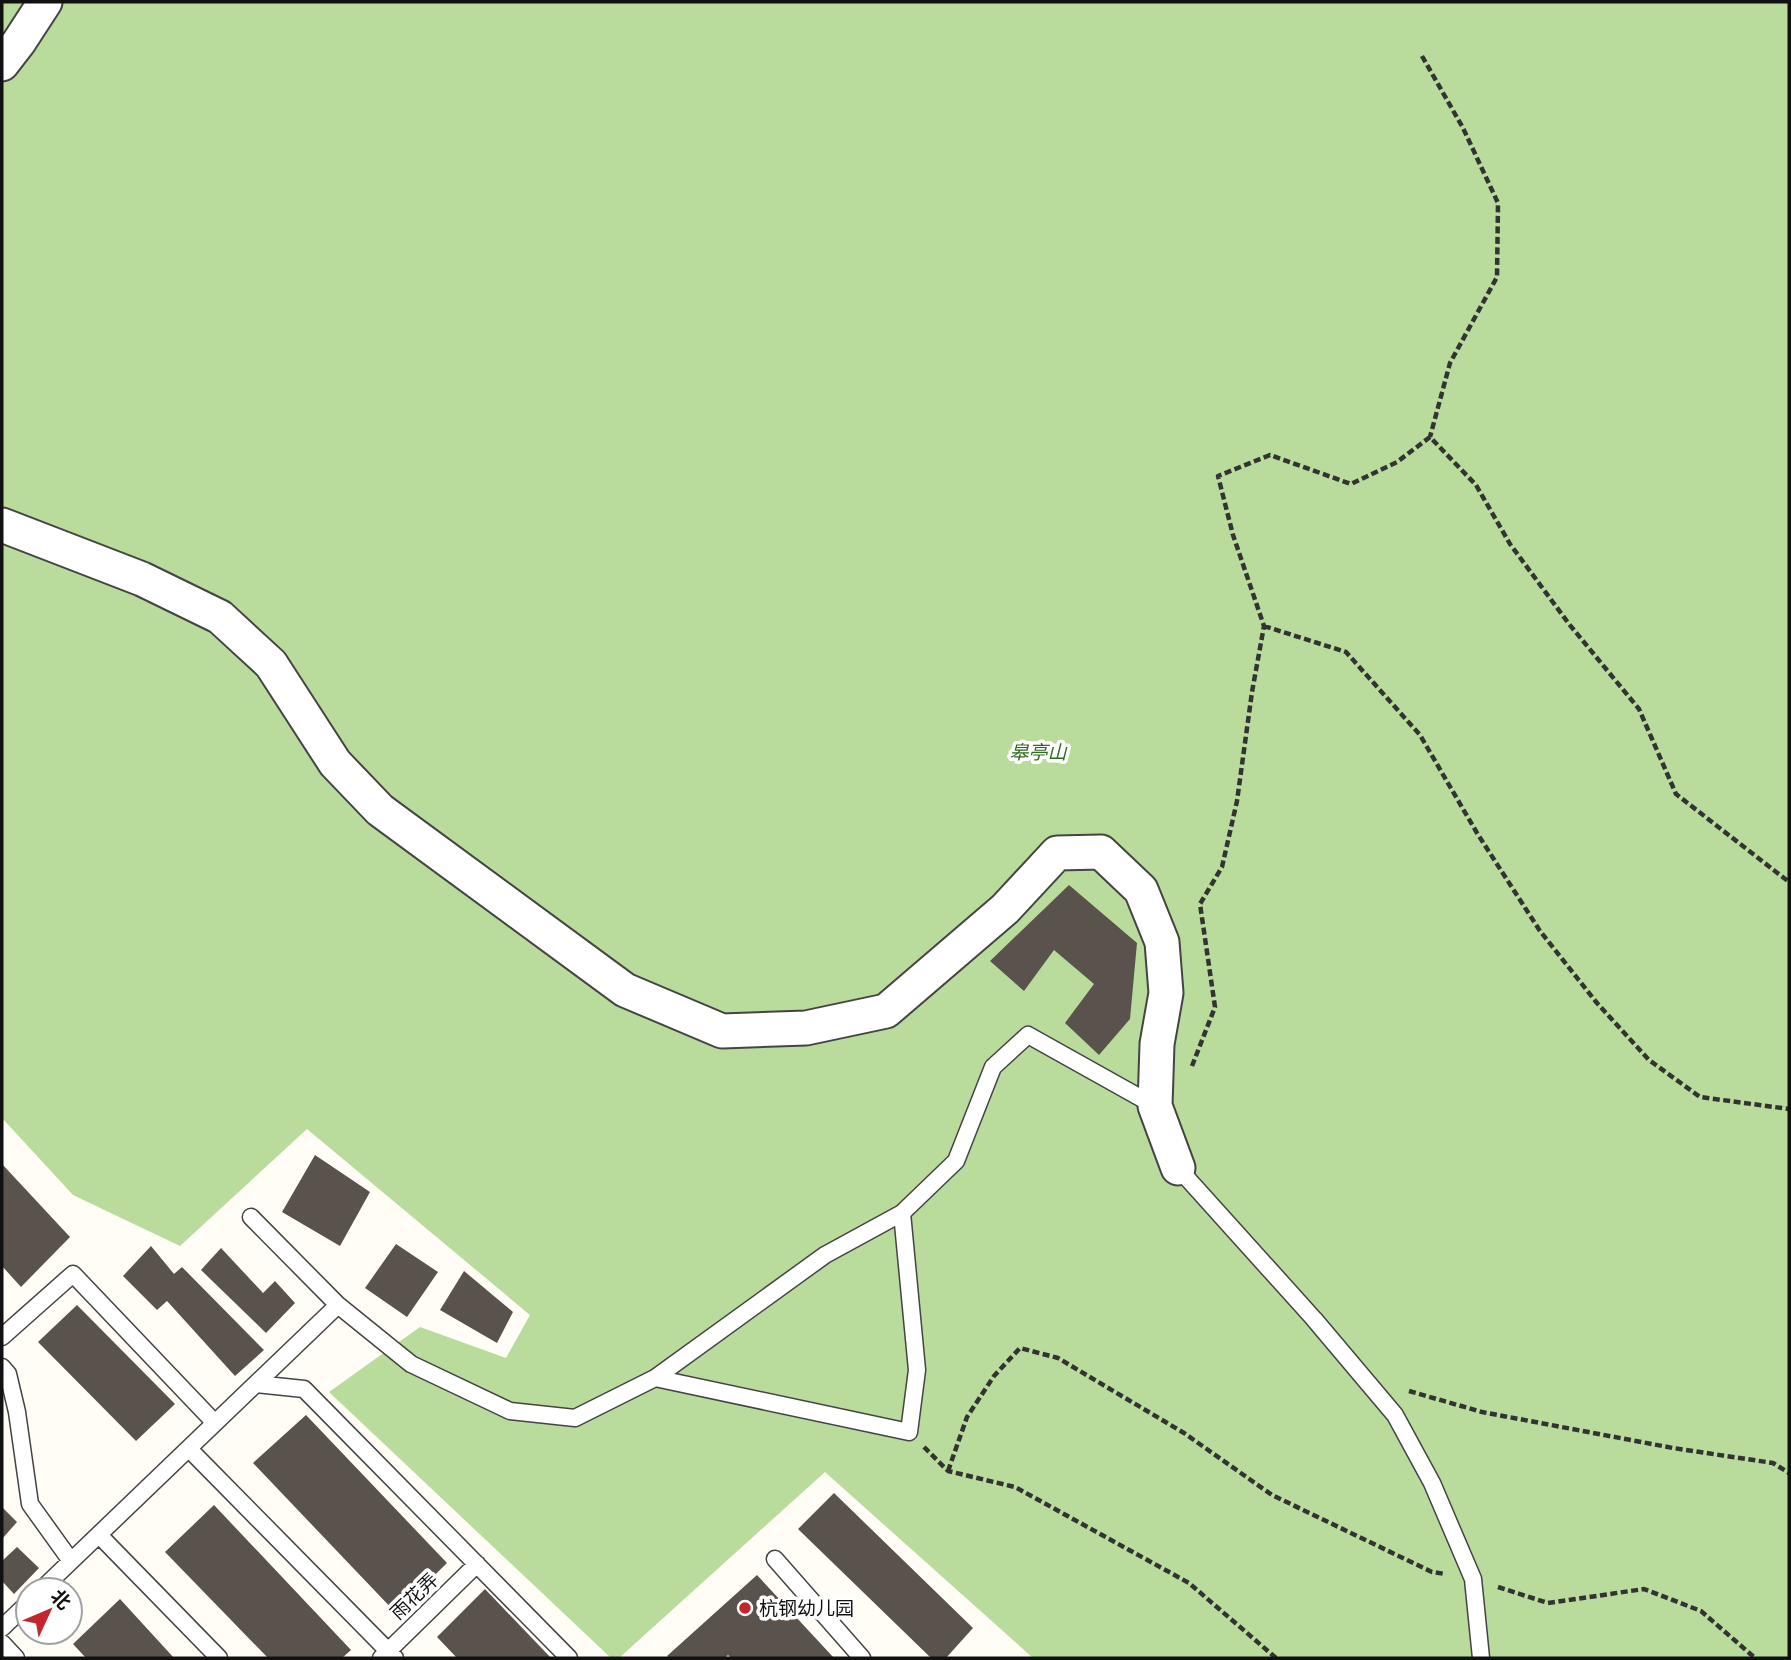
<svg xmlns="http://www.w3.org/2000/svg" width="1791" height="1660" font-family="'Roboto Serif','Noto Sans SC',serif">
<rect width="100%" height="100%" fill="#fffdf5"/>
<path fill="#b9dc9c" d="M 2,2 L 1789,2 L 1789,1658 L 1033,1658 L 825,1472 L 619,1658 L 611,1658 L 329,1392 L 420,1327 L 506,1358 L 530,1315 L 307,1129 L 180,1246 L 73,1195 L 2,1118 Z"/>
<path fill="#5a524d" d="M 1069,885 L 1137,943 L 1130,1019 L 1099,1055 L 1065,1023 L 1094,984 L 1054,950 L 1024,991 L 990,961 Z
M 315,1155 L 370,1192 L 340,1246 L 282,1212 Z
M 2,1164 L 70,1237 L 21,1287 L 2,1266 Z
M 396,1244 L 438,1272 L 407,1317 L 365,1288 Z
M 151,1246 L 174,1274 L 182,1267 L 264,1350 L 235,1376 L 167,1301 L 157,1310 L 123,1276 Z
M 221,1248 L 263,1293 L 275,1281 L 295,1303 L 266,1333 L 201,1270 Z
M 464,1271 L 513,1312 L 497,1343 L 440,1310 Z
M 77,1305 L 175,1404 L 136,1441 L 38,1342 Z
M 306,1415 L 447,1563 L 396,1613 L 253,1463 Z
M 834,1493 L 973,1628 L 946,1658 L 931,1658 L 798,1529 Z
M 214,1505 L 351,1650 L 342,1658 L 268,1658 L 165,1552 Z
M 2,1507 L 17,1522 L 2,1539 Z
M 17,1547 L 39,1568 L 14,1594 L 2,1581 L 2,1561 Z
M 757,1575 L 834,1658 L 731,1658 L 728,1655 L 725,1658 L 669,1658 L 667,1656 Z
M 485,1589 L 551,1658 L 457,1658 L 437,1637 Z
M 120,1599 L 174,1658 L 86,1658 L 73,1644 Z"/>
<g fill="none" stroke-linecap="round" stroke-linejoin="round">
<g stroke="#444" stroke-width="19">
<path id="lane" d="M 1178,1168 L 1314,1319 L 1395,1415 L 1432,1483 L 1473,1579 L 1481,1658
M 338,1305 L 411,1364 L 510,1411 L 575,1418 L 655,1378 L 825,1255 L 902,1213 L 956,1161 L 993,1067 L 1028,1035 L 1155,1106
M 2,1337 L 73,1274 L 215,1423
M 2,1367 L 8,1374 L 17,1412 L 30,1504 L 71,1561
M 655,1378 L 909,1432 L 917,1370 L 902,1213
M 256,1384 L 304,1389 L 569,1658
M 189,1449 L 395,1658
M 99,1535 L 219,1658
M 775,1559 L 862,1658
M 41,1590 L 338,1305 L 251,1217
M 2,1628 L 28,1603
M 2,1643 L 16,1658
M 381,1658 L 477,1564"/>
</g>
<g stroke="#444" stroke-width="37">
<path id="street" d="M 2,64 L 19,42 L 45,2
M 2,525 L 142,579 L 220,617 L 271,664 L 335,763 L 380,810 L 625,990 L 722,1031 L 806,1028 L 886,1011 L 1005,909 L 1057,853 L 1101,852 L 1141,890 L 1162,942 L 1166,993 L 1157,1044 L 1155,1106 L 1178,1168"/>
</g>
<path stroke="#333" stroke-width="4.5" stroke-dasharray="7 3.5" stroke-linecap="butt" d="M 1422,56 L 1463,128 L 1498,203 L 1497,277 L 1450,363 L 1430,437
M 1264,626 L 1346,652 L 1420,735 L 1477,833 L 1540,931 L 1597,1003 L 1649,1060 L 1700,1097 L 1789,1109
M 1192,1066 L 1215,1007 L 1200,904 L 1222,867 L 1237,801 L 1252,692 L 1264,626 L 1233,535 L 1218,476 L 1270,455 L 1351,484 L 1397,462 L 1430,437 L 1476,485 L 1510,544 L 1569,624 L 1639,709 L 1676,794 L 1789,882
M 1409,1391 L 1482,1412 L 1673,1448 L 1773,1463 L 1789,1473
M 924,1447 L 948,1471 L 1015,1487 L 1189,1583 L 1276,1658
M 948,1471 L 967,1417 L 994,1376 L 1020,1348 L 1058,1358 L 1184,1433 L 1272,1495 L 1432,1572 L 1445,1574
M 1498,1587 L 1548,1603 L 1644,1589 L 1701,1611 L 1755,1658"/>
<use href="#lane" stroke="#fff" stroke-width="16"/>
<use href="#street" stroke="#fff" stroke-width="33"/>
</g>
<circle fill="#c4262e" stroke="#fff" stroke-width="2.5" cx="745" cy="1608" r="7"/>
<g text-anchor="middle" stroke-width="7" stroke-linejoin="round" paint-order="stroke">
<g font-size="19" font-style="italic" fill="#2f6b1f" stroke="#fff">
<text x="1038" y="759">皋亭山</text>
</g>
<g font-size="19" fill="#111" stroke="#fff">
<text transform="translate(414 1596) rotate(-44)" y="7">雨花弄</text>
</g>
<g font-size="19" fill="#111" stroke="#fff" text-anchor="start">
<text x="759" y="1615">杭钢幼儿园</text>
</g>
</g>
<rect width="1791" height="1660" fill="none" stroke="#111111" stroke-width="7"/>
<g transform="translate(49 1611) rotate(46)"><circle r="33" fill="#ffffff" stroke="#a0a0a0" stroke-width="2"/>
<path d="M0-5L12 26L0 18L-12 26Z" fill="#c4262e"/>
<text y="-10" font-size="19" font-weight="bold" text-anchor="middle" fill="#111111">北</text>
</g>
</svg>
